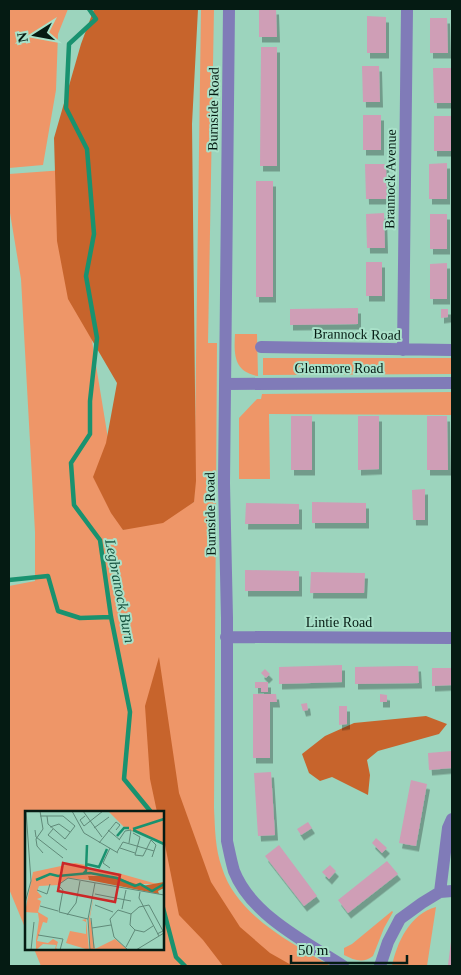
<svg xmlns="http://www.w3.org/2000/svg" width="461" height="975" font-family="'Times New Roman',serif">
<defs>
<filter id="shadow"><feDropShadow dx="3" dy="5.5" stdDeviation="0" flood-color="#0004"/></filter>
</defs>
<rect width="100%" height="100%" fill="#9cd4bd"/>
<path fill="#ee9668" d="M 9,9 L 68,9 L 58,34 L 56,90 L 43,165 L 9,168 Z
M 201,9 L 214,9 L 208,343 L 217,343 L 214,808 C 215,828 215,849 222,868 C 237,916 292,943 331,966 L 41,966 L 34,949 L 162,949 L 162,812 L 26,812 L 26,930 L 9,889 L 9,586 L 35,581 L 35,532 L 21,279 L 9,207 L 9,174 L 64,170 L 123,530 L 194,502 Z
M 235,334 L 257,334 L 258,376 C 233,372 234,353 235,334 Z
M 263,358 L 452,358 L 452,374 L 263,375 Z
M 452,392 L 452,415 L 269,414 L 270,479 L 239,479 L 239,418 L 257,399 L 261,399 L 262,394 Z
M 436,907 L 427,966 L 392,966 C 397,942 410,914 436,907 Z
M 392,911 L 393,912 L 384,928 L 373,956 C 363,964 354,960 344,955 L 344,948 L 352,944 Z"/>
<path fill="#c7642c" d="M 94,9 L 198,9 L 192,124 L 196,481 L 194,502 L 163,523 L 123,530 L 111,513 L 93,477 L 106,443 L 117,383 L 68,299 L 57,241 L 54,138 L 81,44 Z
M 159,657 L 179,793 L 211,882 L 240,927 L 270,953 L 293,966 L 223,966 L 203,940 L 179,915 L 163,835 L 162,812 L 157,812 L 150,779 L 145,706 Z
M 426,716 L 447,724 L 439,734 L 378,751 L 367,760 L 370,775 L 368,795 L 332,777 L 320,781 L 309,773 L 302,754 L 325,736 L 354,723 Z"/>
<g fill="none" stroke-linecap="round" stroke-linejoin="round">
<path stroke="#19926f" stroke-width="4.5" d="M 89,9 L 96,19 L 69,44 L 66,108 L 87,149 L 94,234 L 86,276 L 97,338 L 90,401 L 90,434 L 71,463 L 74,505 L 100,540 L 111,617 L 130,712 L 124,779 L 151,812
M 9,580 L 48,576 L 58,611 L 80,618 L 111,617
M 162,904 L 176,957 L 185,966"/>
</g>
<path fill="#cf9eb6" filter="url(#shadow)" d="M 259,9 L 276,9 L 277,37 L 259,37 Z
M 367,16 L 386,17 L 386,53 L 367,53 Z
M 430,18 L 447,18 L 448,53 L 430,53 Z
M 261,47 L 277,47 L 277,166 L 260,166 Z
M 362,66 L 379,66 L 380,102 L 363,102 Z
M 433,68 L 451,68 L 451,103 L 434,103 Z
M 363,115 L 381,115 L 381,150 L 363,150 Z
M 434,116 L 452,116 L 452,151 L 434,151 Z
M 447,163 L 447,199 L 429,199 L 429,164 Z
M 365,164 L 386,164 L 387,199 L 366,199 Z
M 256,181 L 273,181 L 273,297 L 256,297 Z
M 384,213 L 385,248 L 367,248 L 366,214 Z
M 430,214 L 447,214 L 447,249 L 430,249 Z
M 366,262 L 382,262 L 382,296 L 366,296 Z
M 447,263 L 447,299 L 430,299 L 430,264 Z
M 358,308 L 358,324 L 290,325 L 290,309 Z
M 441,309 L 448,309 L 448,317 L 441,318 Z
M 291,416 L 312,416 L 312,470 L 291,470 Z
M 358,416 L 379,416 L 379,469 L 358,470 Z
M 427,416 L 447,416 L 448,470 L 427,470 Z
M 425,489 L 425,520 L 413,520 L 412,490 Z
M 312,502 L 366,503 L 366,523 L 312,523 Z
M 246,503 L 299,504 L 299,524 L 245,524 Z
M 245,570 L 299,571 L 299,591 L 245,591 Z
M 311,572 L 365,573 L 364,593 L 310,593 Z
M 342,665 L 342,682 L 279,684 L 279,667 Z
M 404,666 L 418,666 L 419,683 L 355,684 L 355,667 Z
M 432,668 L 452,668 L 452,685 L 432,686 Z
M 265,669 L 270,674 L 266,678 L 261,673 Z
M 255,682 L 268,682 L 268,692 L 261,692 L 261,688 L 255,688 Z
M 253,694 L 276,694 L 277,702 L 270,702 L 270,758 L 253,758 Z
M 380,694 L 387,695 L 387,702 L 380,702 Z
M 307,703 L 308,710 L 303,711 L 301,704 Z
M 339,706 L 347,706 L 347,724 L 339,725 Z
M 452,751 L 452,768 L 429,770 L 428,753 Z
M 271,772 L 275,835 L 258,836 L 254,773 Z
M 411,780 L 427,784 L 416,846 L 399,843 Z
M 308,822 L 312,828 L 301,835 L 297,829 Z
M 376,838 L 387,848 L 382,853 L 372,843 Z
M 279,845 L 317,896 L 304,906 L 265,856 Z
M 387,861 L 398,874 L 348,913 L 338,900 Z
M 330,865 L 336,871 L 329,879 L 322,872 Z
M 451,941 L 452,941 L 452,966 L 448,965 Z"/>
<g fill="none" stroke-linecap="round" stroke-linejoin="round">
<path stroke="#807bb8" stroke-width="12" d="M 229,9 L 224,483 L 227,618 L 227,841 C 229,850 231,861 234,871 C 251,915 306,942 343,966
M 261,347 L 452,350
M 403,350 L 407,9
M 226,384 L 452,383
M 226,637 L 452,638
M 440,892 L 448,828 L 452,819
M 380,966 L 388,942 L 400,919 L 422,903 L 440,892 L 452,891"/>
</g>
<g text-anchor="middle" stroke-width="4" stroke-linejoin="round" paint-order="stroke">
<g font-size="14" fill="#051b13" stroke="#a9e1c9">
<text transform="translate(213 109) rotate(-89)" y="5">Burnside Road</text>
<text transform="translate(390 179) rotate(-89)" y="5">Brannock Avenue</text>
<text transform="translate(357 334) rotate(1)" y="5">Brannock Road</text>
<text x="339" y="373">Glenmore Road</text>
<text transform="translate(210 514) rotate(-91)" y="5">Burnside Road</text>
<text x="339" y="627">Lintie Road</text>
</g>
<g font-size="15" font-style="italic" fill="#124f3c" stroke="#a9e1c9">
<text transform="translate(120 591) rotate(79)" y="5">Legbranock Burn</text>
</g>
</g>
<g transform="translate(25 811)">
<rect width="139" height="139" fill="#9cd4bd"/>
<path d="M 83,0 L 139,0 L 139,33 L 100,17 ZM 50,52 L 61,54 L 61,59 L 93,62 L 132,73 L 106,73 L 85,64 L 63,65 L 64,69 L 43,67 L 33,74 L 14,75 L 12,80 L 17,86 L 12,88 L 16,90 L 13,101 L 23,107 L 22,112 L 18,111 L 12,130 L 23,132 L 28,128 L 33,131 L 31,137 L 34,139 L 24,138 L 30,138 L 31,134 L 18,133 L 11,139 L 11,129 L 14,109 L 13,102 L 0,101 L 8,61 ZM 71,74 L 65,106 L 70,138 L 90,128 L 103,139 L 65,139 L 64,108 ZM 61,108 L 64,139 L 41,132 L 45,120 L 61,123 L 61,111 L 57,109 Z" fill="#ee9668"/>
<path d="M 63,65 L 87,65 L 117,75 L 139,71 L 139,77 L 133,80 L 134,83 L 64,69 Z" fill="#c7642c"/>
<path fill="none" stroke="#19926f" stroke-width="2.5" d="M 108,18 L 139,8M 108,19 L 139,33M 92,25 L 99,17 L 104,17M 61,53 L 74,56 L 82,38M 58,63 L 61,60 L 62,34M 11,69 L 25,63 L 33,65 L 65,62 L 92,67 L 110,75 L 115,73 L 127,80 L 139,73"/>
<path fill="none" stroke="#608a79" stroke-width="1" d="M 15,0 L 18,18 L 11,28 L 12,35 L 18,42M 47,0 L 59,22 L 93,42M 58,0 L 77,26M 15,5 L 38,5 L 50,15 L 40,28 L 23,13 L 22,5M 60,5 L 55,9 L 59,15 L 78,0M 25,16 L 34,13 L 45,21M 69,17 L 84,6M 28,18 L 23,24 L 42,39M 10,19 L 11,26 L 38,47M 83,19 L 95,29M 108,22 L 115,26 L 110,44 L 118,45 L 126,29 L 131,34 L 127,46M 94,29 L 100,20 L 106,19 L 104,32M 74,32 L 91,11 L 95,14 L 91,19M 85,37 L 78,52 L 85,57M 95,37 L 110,42M 92,41 L 98,31 L 129,40M 33,74 L 43,67 L 139,84M 33,74 L 38,79 L 34,101 L 63,108M 12,79 L 22,83 L 25,73M 115,81 L 114,87 L 134,125M 70,83 L 106,90M 0,92 L 6,70 L 1,0M 70,94 L 88,101M 15,95 L 33,100M 97,98 L 101,79M 42,104 L 51,92 L 55,70M 66,107 L 69,137M 128,115 L 119,121 L 110,119 L 105,114 L 106,103 L 114,96 L 124,94 L 138,120 L 132,123M 67,117 L 86,114M 13,124 L 38,128 L 35,139M 101,136 L 110,119M 6,139 L 9,111M 65,139 L 63,108 L 70,72M 103,139 L 89,126 L 85,108 L 93,99 L 106,103M 111,139 L 139,122"/>
<path fill="#cc2727" fill-opacity="0.15" stroke="#cc2727" stroke-width="2.5" d="M 38,52 L 95,64 L 90,91 L 33,80 Z"/>
<rect width="139" height="139" fill="none" stroke="#051b13" stroke-width="2.5"/>
</g>
<rect width="461" height="975" fill="none" stroke="#051b13" stroke-width="20"/>
<g transform="translate(35 35) rotate(259)" stroke="#a9e1c9" stroke-width="4" paint-order="stroke">
<path d="M0-4L9 19L0 12L-9 19Z" fill="#051b13"/>
<text y="-8" font-size="14" font-weight="bold" text-anchor="middle" fill="#051b13">N</text>
</g>
<path d="M291 955v8h116v-8" fill="none" stroke="#051b13" stroke-width="2.5"/>
<text x="298" y="955" font-size="15" fill="#051b13" stroke="#a9e1c9" stroke-width="4" paint-order="stroke">50 m</text>
</svg>
